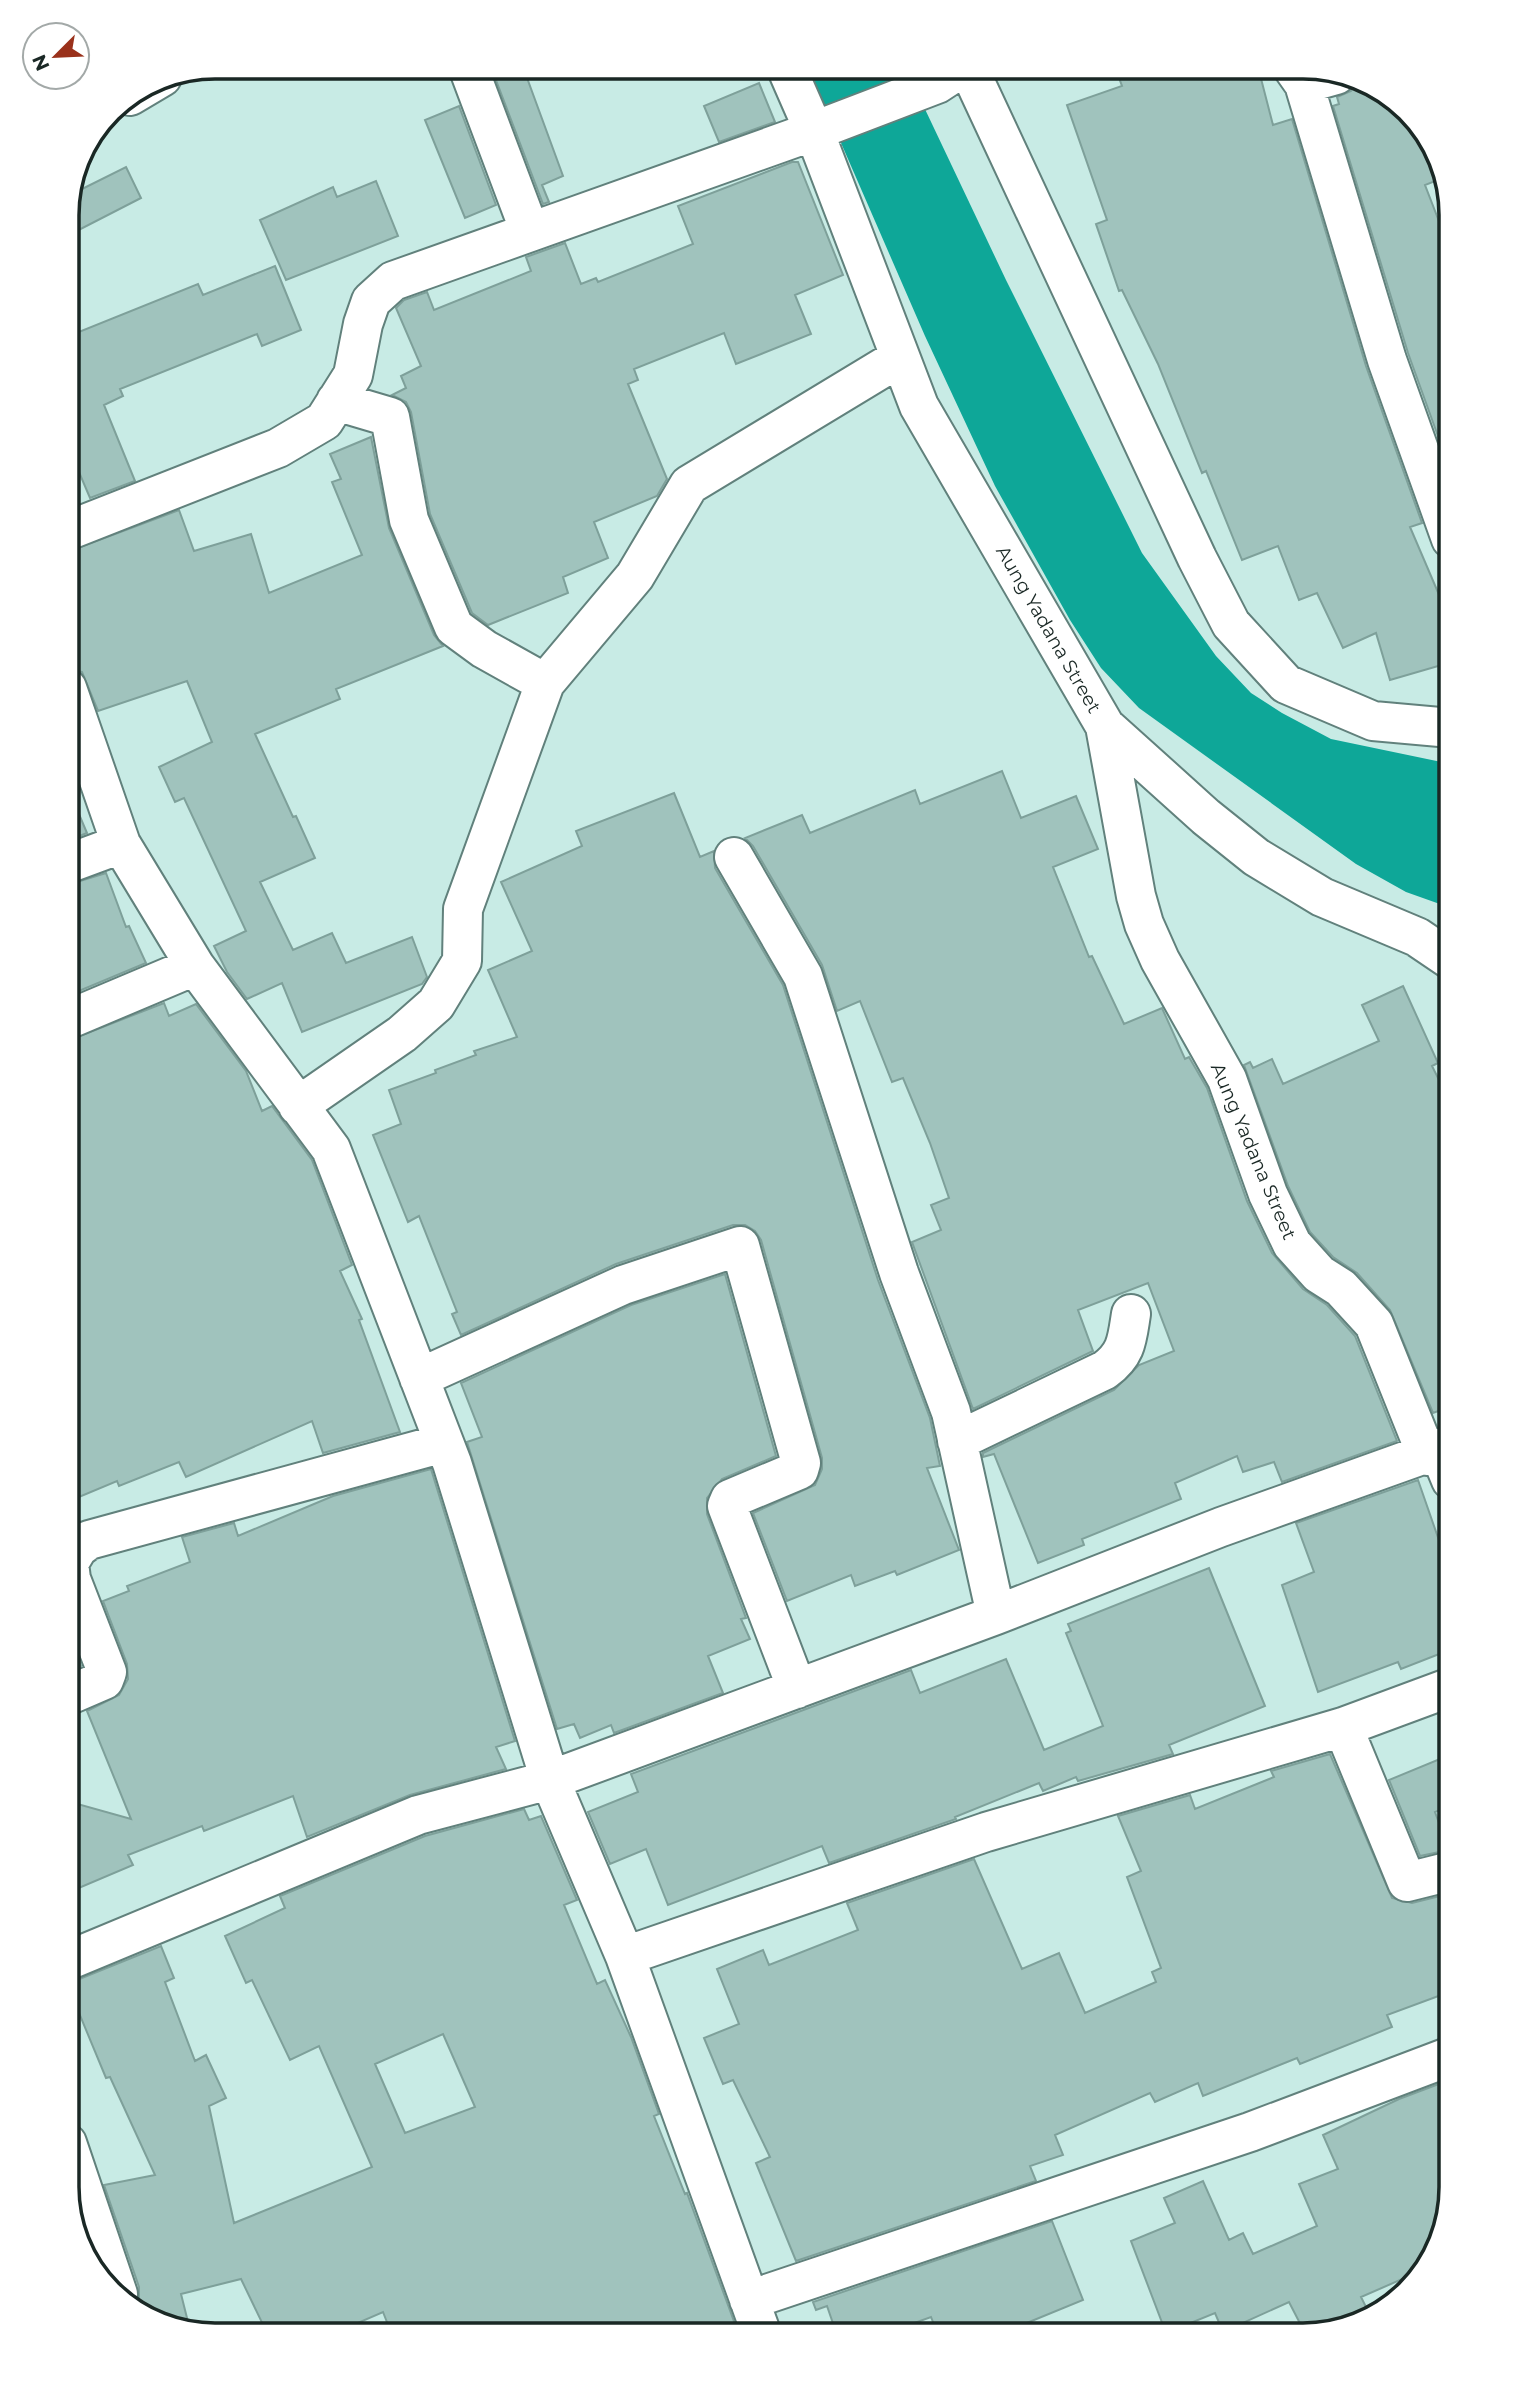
<svg xmlns="http://www.w3.org/2000/svg" width="1518" height="2402" font-family="Montserrat,sans-serif">
<rect width="100%" height="100%" fill="#c8ebe5"/>
<path fill="#0ea798" d="M 808,67 L 905,67 L 1006,280 L 1142,553 L 1216,656 L 1251,693 L 1282,713 L 1331,739 L 1451,764 L 1451,908 L 1406,892 L 1356,864 L 1139,708 L 1101,668 L 1070,620 L 995,486 L 925,336 Z"/>
<path fill="#a0c3bd" stroke="#7ea09a" stroke-width="2" fill-rule="evenodd" d="M 491,67 L 523,67 L 563,176 L 542,185 L 549,202 L 543,204 Z
M 1115,67 L 1258,67 L 1273,125 L 1292,119 L 1366,366 L 1422,523 L 1410,527 L 1452,625 L 1452,662 L 1390,680 L 1376,633 L 1343,648 L 1317,593 L 1299,600 L 1278,546 L 1242,560 L 1206,471 L 1202,473 L 1158,364 L 1122,290 L 1119,291 L 1096,224 L 1107,220 L 1067,105 L 1122,86 Z
M 1357,82 L 1386,92 L 1436,149 L 1443,178 L 1425,185 L 1452,255 L 1452,319 L 1444,322 L 1452,354 L 1452,475 L 1408,353 L 1333,106 L 1339,104 L 1337,97 L 1351,91 Z
M 759,83 L 775,122 L 719,142 L 704,106 Z
M 459,106 L 496,205 L 465,218 L 425,120 Z
M 792,162 L 798,162 L 843,275 L 795,295 L 811,334 L 736,364 L 724,333 L 634,369 L 638,380 L 628,384 L 667,479 L 657,496 L 594,522 L 608,558 L 563,577 L 568,593 L 488,625 L 472,613 L 430,514 L 411,412 L 406,402 L 392,395 L 406,388 L 401,376 L 421,366 L 396,308 L 404,300 L 427,292 L 434,310 L 531,271 L 526,257 L 565,243 L 581,284 L 596,278 L 598,282 L 693,244 L 678,206 Z
M 126,167 L 141,198 L 67,236 L 70,195 Z
M 376,181 L 398,236 L 286,280 L 260,220 L 333,187 L 337,197 Z
M 275,266 L 301,330 L 262,346 L 257,334 L 120,389 L 123,396 L 104,405 L 135,481 L 90,498 L 67,444 L 67,318 L 74,334 L 198,284 L 203,295 Z
M 371,437 L 389,528 L 434,635 L 443,646 L 336,689 L 340,699 L 255,734 L 293,817 L 296,816 L 315,858 L 260,882 L 293,950 L 332,933 L 346,963 L 412,937 L 427,977 L 422,984 L 302,1032 L 282,983 L 247,999 L 227,972 L 214,946 L 246,931 L 184,798 L 175,802 L 159,767 L 212,742 L 187,681 L 98,711 L 82,672 L 67,667 L 67,552 L 179,510 L 194,551 L 251,534 L 269,593 L 362,555 L 332,482 L 341,479 L 330,454 Z
M 1002,771 L 1021,818 L 1076,796 L 1098,849 L 1053,867 L 1089,957 L 1092,956 L 1124,1024 L 1162,1008 L 1185,1059 L 1189,1057 L 1207,1088 L 1247,1201 L 1272,1253 L 1303,1289 L 1327,1305 L 1355,1336 L 1397,1441 L 1282,1482 L 1274,1462 L 1243,1472 L 1237,1456 L 1175,1483 L 1181,1499 L 1082,1539 L 1084,1545 L 1038,1563 L 994,1454 L 983,1457 L 983,1453 L 1114,1390 L 1139,1365 L 1174,1351 L 1148,1283 L 1078,1310 L 1093,1351 L 973,1409 L 912,1242 L 941,1230 L 931,1205 L 949,1198 L 930,1143 L 903,1078 L 892,1082 L 860,1001 L 837,1011 L 822,965 L 753,846 L 745,838 L 802,815 L 810,833 L 915,790 L 920,804 Z
M 67,786 L 87,833 L 67,841 Z
M 674,793 L 700,857 L 714,851 L 715,868 L 783,985 L 878,1280 L 930,1418 L 940,1466 L 927,1468 L 959,1550 L 897,1575 L 895,1571 L 855,1586 L 851,1575 L 787,1601 L 753,1513 L 815,1485 L 822,1469 L 822,1458 L 761,1240 L 755,1231 L 745,1225 L 733,1225 L 616,1264 L 461,1335 L 452,1314 L 457,1312 L 419,1216 L 408,1222 L 373,1135 L 401,1124 L 389,1090 L 436,1073 L 435,1070 L 476,1055 L 474,1051 L 517,1037 L 488,970 L 532,951 L 501,882 L 582,846 L 576,831 Z
M 106,873 L 126,927 L 129,926 L 146,963 L 67,996 L 67,885 Z
M 1403,986 L 1438,1063 L 1432,1066 L 1452,1106 L 1452,1406 L 1433,1413 L 1390,1310 L 1357,1273 L 1333,1257 L 1310,1232 L 1288,1186 L 1244,1065 L 1250,1062 L 1253,1068 L 1272,1059 L 1283,1084 L 1379,1041 L 1362,1005 Z
M 164,1003 L 169,1016 L 196,1004 L 246,1071 L 262,1111 L 272,1106 L 312,1160 L 352,1265 L 340,1271 L 362,1319 L 359,1320 L 400,1432 L 323,1453 L 312,1421 L 186,1477 L 179,1462 L 119,1486 L 117,1481 L 67,1502 L 67,1041 Z
M 725,1274 L 776,1456 L 722,1479 L 707,1498 L 707,1514 L 746,1618 L 741,1619 L 750,1639 L 708,1656 L 723,1693 L 614,1733 L 611,1725 L 580,1738 L 574,1724 L 557,1729 L 467,1442 L 482,1437 L 461,1383 L 631,1305 Z
M 431,1469 L 515,1741 L 496,1747 L 506,1769 L 410,1795 L 307,1837 L 293,1796 L 204,1831 L 202,1826 L 128,1855 L 133,1865 L 67,1893 L 67,1801 L 131,1819 L 87,1711 L 119,1695 L 128,1679 L 127,1664 L 103,1601 L 129,1591 L 127,1586 L 190,1562 L 182,1537 L 234,1523 L 238,1536 L 333,1496 Z
M 1418,1480 L 1442,1549 L 1452,1545 L 1452,1649 L 1401,1669 L 1398,1662 L 1318,1692 L 1282,1585 L 1314,1572 L 1296,1523 Z
M 1209,1568 L 1265,1706 L 1169,1745 L 1173,1754 L 1078,1781 L 1076,1777 L 1043,1791 L 1039,1783 L 955,1817 L 956,1819 L 829,1863 L 822,1846 L 668,1905 L 646,1849 L 610,1864 L 588,1812 L 638,1792 L 631,1774 L 911,1670 L 920,1693 L 1006,1659 L 1044,1750 L 1103,1726 L 1066,1633 L 1071,1631 L 1068,1624 Z
M 67,1628 L 81,1666 L 71,1671 L 67,1661 Z
M 1330,1754 L 1392,1898 L 1412,1903 L 1452,1893 L 1452,1991 L 1387,2015 L 1392,2027 L 1300,2064 L 1297,2058 L 1203,2096 L 1198,2083 L 1155,2102 L 1150,2093 L 1055,2135 L 1063,2155 L 1030,2166 L 1036,2181 L 796,2261 L 756,2163 L 770,2157 L 733,2080 L 723,2084 L 704,2038 L 739,2024 L 717,1969 L 763,1950 L 769,1965 L 858,1930 L 847,1903 L 974,1859 L 1022,1969 L 1059,1953 L 1085,2013 L 1156,1982 L 1152,1972 L 1161,1968 L 1127,1877 L 1141,1871 L 1118,1816 L 1190,1795 L 1195,1809 L 1274,1777 L 1271,1771 Z
M 1452,1754 L 1452,1805 L 1435,1812 L 1449,1850 L 1420,1856 L 1389,1780 Z
M 524,1809 L 529,1820 L 541,1816 L 577,1900 L 564,1905 L 597,1984 L 605,1980 L 631,2037 L 659,2114 L 654,2116 L 685,2194 L 687,2193 L 739,2335 L 392,2335 L 383,2312 L 330,2335 L 268,2335 L 241,2279 L 181,2294 L 190,2330 L 135,2311 L 139,2298 L 139,2287 L 104,2185 L 155,2175 L 110,2077 L 106,2078 L 67,1984 L 161,1946 L 174,1978 L 165,1982 L 195,2061 L 206,2055 L 226,2098 L 209,2106 L 234,2223 L 372,2167 L 319,2046 L 290,2060 L 252,1980 L 246,1983 L 225,1936 L 285,1908 L 280,1896 L 425,1836 ZM 443,2034 L 475,2107 L 405,2133 L 375,2064 Z
M 1452,2079 L 1451,2188 L 1431,2262 L 1423,2270 L 1361,2297 L 1369,2313 L 1343,2326 L 1306,2335 L 1289,2302 L 1223,2332 L 1215,2313 L 1166,2333 L 1131,2241 L 1175,2223 L 1164,2198 L 1203,2181 L 1229,2240 L 1243,2233 L 1253,2254 L 1317,2226 L 1299,2184 L 1338,2169 L 1323,2135 L 1399,2099 Z
M 1052,2221 L 1083,2300 L 1017,2327 L 1021,2335 L 938,2335 L 931,2317 L 881,2335 L 837,2335 L 827,2306 L 816,2310 L 813,2302 Z"/>
<g fill="none" stroke-linecap="round" stroke-linejoin="round">
<g stroke="#61817c" stroke-width="42">
<path id="minor" d="M 468,67 L 530,232
M 963,67 L 937,84 L 814,131 L 919,406 L 1105,726 L 1136,896 L 1144,924 L 1160,960 L 1227,1079 L 1268,1194 L 1292,1244 L 1319,1274 L 1341,1288 L 1374,1324 L 1427,1456
M 968,67 L 1197,558 L 1231,624 L 1286,684 L 1373,721 L 1451,728
M 1292,67 L 1304,84 L 1387,360 L 1451,539
M 1304,84 L 1336,75
M 130,96 L 162,77
M 336,401 L 390,417 L 409,520 L 454,627 L 484,649 L 545,683
M 67,531 L 278,448 L 324,421 L 353,375 L 363,324 L 371,301 L 393,281 L 814,131 L 786,67
M 67,688 L 121,844 L 195,966 L 331,1149 L 452,1463 L 550,1780 L 625,1956 L 762,2335
M 1105,726 L 1206,817 L 1256,857 L 1322,897 L 1417,937 L 1451,960
M 734,857 L 803,976 L 899,1273 L 951,1412 L 996,1615
M 67,864 L 121,844
M 67,1020 L 195,966
M 298,1106 L 402,1034 L 436,1004 L 462,961 L 463,909 L 545,683 L 635,576 L 689,485 L 899,358
M 419,1378 L 623,1285 L 740,1246 L 801,1463 L 799,1470 L 730,1499 L 727,1506 L 797,1689
M 957,1441 L 1105,1370 C 1127,1354 1127,1339 1131,1314
M 1439,1451 L 1451,1480
M 67,1696 L 104,1680 L 107,1672 L 71,1579 L 69,1563 L 78,1548 L 89,1540 L 444,1443
M 1343,1727 L 1407,1882 L 1451,1871
M 625,1956 L 986,1832 L 1343,1727 L 1451,1687
M 67,1961 L 418,1815 L 550,1780 L 996,1615 L 1221,1527 L 1450,1445
M 67,2143 L 118,2294
M 749,2300 L 1250,2132 L 1451,2056"/>
</g>
<use href="#minor" stroke="#fff" stroke-width="38"/>
</g>
<g text-anchor="middle" stroke-width="6" stroke-linejoin="round" paint-order="stroke">
<g font-size="19" fill="#1a2825" stroke="#fff">
<text transform="translate(1049 629) rotate(60)" y="7">Aung Yadana Street</text>
<text transform="translate(1254 1151) rotate(67)" y="7">Aung Yadana Street</text>
</g>
</g>
<path d="M0 0H1518V2402H0ZM215 79H1303A136 136 0 0 1 1439 215V2187A136 136 0 0 1 1303 2323H215A136 136 0 0 1 79 2187V215A136 136 0 0 1 215 79Z" fill="#fff" fill-rule="evenodd"/>
<path fill="none" stroke="#1a2825" stroke-width="3.5" d="M215 79H1303A136 136 0 0 1 1439 215V2187A136 136 0 0 1 1303 2323H215A136 136 0 0 1 79 2187V215A136 136 0 0 1 215 79Z"/>
<g transform="translate(56 56) rotate(246)"><circle r="33" fill="#ffffff" stroke="#a3a9a8" stroke-width="2"/>
<path d="M0-5L12 26L0 18L-12 26Z" fill="#9a311b"/>
<text y="-10" font-size="19" font-weight="bold" text-anchor="middle" fill="#1a2825">N</text>
</g>
</svg>
